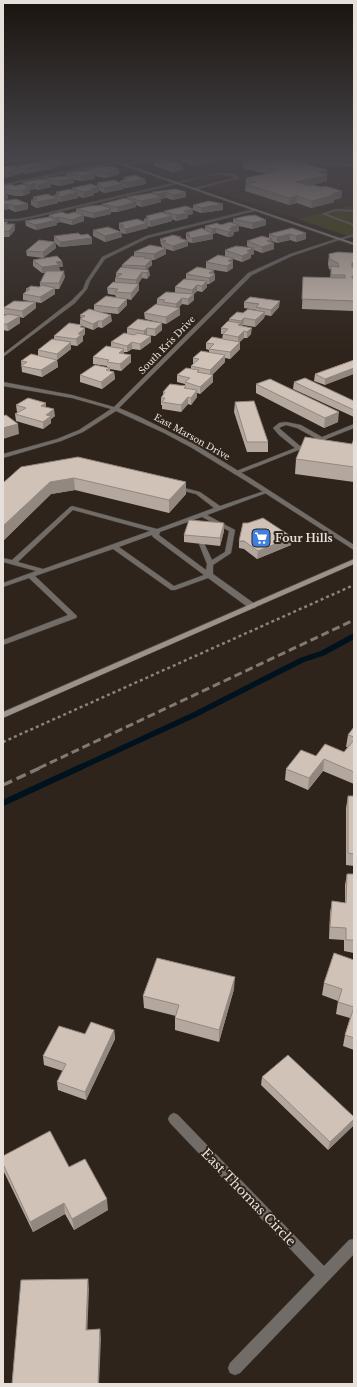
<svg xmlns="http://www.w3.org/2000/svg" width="357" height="1387" font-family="'Libre Baskerville',serif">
<rect width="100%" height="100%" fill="#2f241b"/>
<path fill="#3c2c1f" d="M 260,158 L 354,159 L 354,205 L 298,219 L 174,177 Z"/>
<path fill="#44460d" d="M 354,205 L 354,238 L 298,219 Z"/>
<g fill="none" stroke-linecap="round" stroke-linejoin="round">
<path stroke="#00121e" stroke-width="5.5" d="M 79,768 L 194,715 L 302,660 L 323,653 L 354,636"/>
<path stroke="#00121e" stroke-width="6" d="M 3,803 L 81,767"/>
<g stroke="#4c423a" stroke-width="1">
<path id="lane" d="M 307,158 L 312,158 L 324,163 L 354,164 L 354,166 L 323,165 Z
M 218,173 L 233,174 L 240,178 L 194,190 L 193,188 L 235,178 C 221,169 192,180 177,184 L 175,183 Z
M 336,209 L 354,210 L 354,212 L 336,211 L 327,214 L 354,224 L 354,226 L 321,214 Z
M 354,234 L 354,236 L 340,240 L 338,239 Z
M 286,422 L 301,425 L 322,437 L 354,424 L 354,428 L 238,474 L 234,474 L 234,472 L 295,448 L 279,435 L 273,428 L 279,423 ZM 286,425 L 297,428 L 317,439 L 300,446 L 279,428 Z
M 177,486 L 200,492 L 220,506 L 264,491 L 268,491 L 269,492 L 207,515 L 235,530 L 231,553 L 213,565 L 213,574 L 255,604 L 256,606 L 255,608 L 249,608 L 208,578 L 175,590 L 171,590 L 113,549 L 35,576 L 77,616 L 76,618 L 3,645 L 3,640 L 68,615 L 29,578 L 3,587 L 3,583 L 36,571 L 3,562 L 3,558 L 12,560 L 70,507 L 72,506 L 157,529 L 214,508 L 196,494 L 175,489 L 174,488 ZM 73,510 L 150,531 L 43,569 L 18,562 ZM 202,517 L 229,531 L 225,552 L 212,560 L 204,543 L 202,542 L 199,544 L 207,564 L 206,570 L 159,535 L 160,532 ZM 152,535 L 153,537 L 204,575 L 174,586 L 119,547 Z"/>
</g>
<g stroke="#4c423a" stroke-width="1">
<path id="street" d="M 155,158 L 162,158 L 125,166 L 123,165 Z
M 116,161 L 117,163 L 3,186 L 3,184 Z
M 177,182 L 178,184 L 33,218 L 18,221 L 3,221 L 3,219 L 18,219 L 33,216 Z
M 254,209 L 255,211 L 148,238 L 105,259 L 90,281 L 87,289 L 75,303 L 3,357 L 3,354 L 71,301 L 83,289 L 86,281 L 102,257 L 146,236 Z
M 339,238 L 342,239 L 292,256 L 252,275 L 119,408 L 140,417 L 196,445 L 250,478 L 354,545 L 354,550 L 246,481 L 192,448 L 164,433 L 116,411 L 83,432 L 61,441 L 3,458 L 3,454 L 57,439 L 79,430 L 111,409 L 72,398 L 3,386 L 3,382 L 72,395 L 114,407 L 248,273 L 290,254 Z
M 174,1113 L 178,1115 L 324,1266 L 349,1240 L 354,1239 L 354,1254 L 240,1373 L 235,1375 L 230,1373 L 228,1368 L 230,1363 L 315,1275 L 170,1123 L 168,1119 L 170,1115 Z"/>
</g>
<g stroke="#4c423a" stroke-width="1">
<path id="secondary" d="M 22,158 L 29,158 L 3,164 L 3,162 Z
M 102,158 L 107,158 L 354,243 L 354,245 Z
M 354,559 L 354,564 L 3,718 L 3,712 Z"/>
</g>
<path stroke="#8c837b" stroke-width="2.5" stroke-dasharray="3 3" stroke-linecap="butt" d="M 3,742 L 354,585"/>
<use href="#lane" fill="#716c67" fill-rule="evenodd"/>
<use href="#street" fill="#716c67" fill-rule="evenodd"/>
<use href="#secondary" fill="#9b938b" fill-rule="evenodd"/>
<path stroke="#827971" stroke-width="3" stroke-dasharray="8 4" stroke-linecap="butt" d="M 39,768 L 354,620"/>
<path stroke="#827971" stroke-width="3.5" stroke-dasharray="10 5" stroke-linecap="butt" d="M 3,785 L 42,767"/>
</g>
<path fill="#b4a79d" d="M 64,158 L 86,158 L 86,161 L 66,165 L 63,164 L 63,165 L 47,170 L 44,169 L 44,170 L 25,174 L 21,172 L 21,174 L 14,175 L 14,176 L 3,178 L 17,168 L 17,166 L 38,163 L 38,162 L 61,160 L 61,159 Z
M 181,158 L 222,158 L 212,161 L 208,160 L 208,162 L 191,165 L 181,162 Z
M 154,161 L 183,165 L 183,170 L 173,172 L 154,166 Z
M 243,162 L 309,164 L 327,174 L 327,181 L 309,186 L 321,187 L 342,191 L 341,198 L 334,200 L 334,202 L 311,208 L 297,203 L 289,205 L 245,191 L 246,178 L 266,174 L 243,168 Z
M 87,169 L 119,169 L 119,174 L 106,178 L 95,176 L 95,179 L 82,181 L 74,180 L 74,183 L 59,186 L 51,184 L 51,187 L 38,190 L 35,189 L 30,190 L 30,193 L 23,196 L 15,196 L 7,194 L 8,199 L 3,200 L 3,186 L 23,185 L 23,182 L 44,179 L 44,178 L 66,176 L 66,173 L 87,171 Z
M 125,177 L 145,179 L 146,184 L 126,188 L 124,187 L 124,189 L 104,193 L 99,190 L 99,192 L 94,193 L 94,195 L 83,198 L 78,196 L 78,198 L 60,202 L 58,201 L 58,203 L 37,208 L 31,205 L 31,200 L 33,199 L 33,197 L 54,196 L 54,195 L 56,194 L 56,192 L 72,190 L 72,188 L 97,186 L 97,183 L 120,182 L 120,181 L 123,180 L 123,178 L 125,178 Z
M 152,192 L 186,192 L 186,197 L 173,200 L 166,198 L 161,199 L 161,202 L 141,207 L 136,205 L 136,207 L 117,212 L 111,212 L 111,214 L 93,218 L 84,216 L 84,221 L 72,225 L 60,222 L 57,223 L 57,225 L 36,230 L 26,226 L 25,221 L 49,217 L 49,215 L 67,214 L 76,212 L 76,209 L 102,205 L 102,204 L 127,199 L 127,197 L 152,193 Z
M 3,201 L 28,209 L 15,212 L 9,209 L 3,210 Z
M 193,205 L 223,210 L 201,213 L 193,210 Z
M 164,211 L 193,214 L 188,215 L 188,218 L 176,221 L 172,219 L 172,221 L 150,227 L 148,226 L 148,228 L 125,234 L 121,233 L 122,237 L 105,242 L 93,236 L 93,230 L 120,231 L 120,229 L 119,229 L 119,223 L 144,222 L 144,219 L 146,219 L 146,216 L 164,213 Z
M 233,219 L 266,220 L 266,225 L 252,229 L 239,226 L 239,231 L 234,232 L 233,236 L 228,237 L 216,233 L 213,234 L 213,239 L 192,243 L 188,242 L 188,246 L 173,251 L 166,249 L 166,254 L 154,260 L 152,260 L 152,265 L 147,269 L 150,275 L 147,279 L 142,278 L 138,284 L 139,290 L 131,300 L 127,299 L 127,305 L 118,314 L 100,312 L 112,321 L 102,328 L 98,327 L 93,330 L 82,326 L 82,328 L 85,328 L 85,334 L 83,336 L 83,341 L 77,346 L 71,345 L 71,349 L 57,360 L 58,367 L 42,377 L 22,372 L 21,361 L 38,356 L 38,350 L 54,339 L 54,336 L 80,325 L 80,319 L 81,319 L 80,315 L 94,310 L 94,305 L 116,297 L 115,295 L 108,294 L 107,288 L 115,282 L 115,278 L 116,278 L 116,273 L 122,267 L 122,265 L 134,256 L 134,252 L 162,247 L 162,245 L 161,245 L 160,239 L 181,237 L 181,238 L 187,240 L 187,239 L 186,239 L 186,233 L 205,229 L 205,226 L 233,223 Z
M 3,222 L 8,224 L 15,230 L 9,237 L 3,237 Z
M 306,233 L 306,239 L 296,242 L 290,240 L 277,243 L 272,241 L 274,249 L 262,253 L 254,250 L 254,254 L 251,255 L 251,258 L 242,262 L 233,259 L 233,268 L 227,272 L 214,270 L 214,274 L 215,274 L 215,280 L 209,284 L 207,284 L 207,287 L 202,292 L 197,291 L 194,294 L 194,300 L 188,305 L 182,304 L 178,308 L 180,315 L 166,324 L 145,319 L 144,313 L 157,305 L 157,299 L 175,292 L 175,287 L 186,279 L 186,274 L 206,268 L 206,262 L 227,257 L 225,256 L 225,250 L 250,248 L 247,246 L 247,241 L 269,238 L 269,234 Z
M 81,235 L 92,238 L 92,244 L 60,247 L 55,243 L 56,248 L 43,258 L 27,256 L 26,251 L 54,242 L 54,236 Z
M 354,253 L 354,311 L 302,309 L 303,277 L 330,278 L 331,270 L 329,269 L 328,264 L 329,254 Z
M 33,260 L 62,261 L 63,267 L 59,267 L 60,271 L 65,277 L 59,289 L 55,289 L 55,294 L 41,303 L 23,300 L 23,294 L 26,291 L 26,289 L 39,287 L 40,286 L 40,283 L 45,273 L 42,273 L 33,266 Z
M 244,302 L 279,307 L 271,316 L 265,315 L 264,318 L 255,327 L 243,325 L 242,326 L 251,334 L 247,338 L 244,338 L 239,342 L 240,349 L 230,359 L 225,358 L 225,362 L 212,375 L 213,382 L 200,394 L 197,393 L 197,397 L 191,405 L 188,404 L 181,412 L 162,409 L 162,405 L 161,405 L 161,398 L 163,395 L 163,392 L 185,385 L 185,384 L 177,382 L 177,375 L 191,369 L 191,366 L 193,365 L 193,358 L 209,352 L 209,350 L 206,349 L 206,343 L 222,339 L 223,334 L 221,334 L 221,328 L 229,321 L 229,319 L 243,313 L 256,310 L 244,308 Z
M 3,308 L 36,308 L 23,318 L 20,317 L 20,323 L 8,331 L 3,330 L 3,316 L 6,315 L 3,314 Z
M 162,323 L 162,330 L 155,336 L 147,335 L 151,336 L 151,342 L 140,350 L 132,349 L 127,352 L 124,352 L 124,354 L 131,362 L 121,371 L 110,369 L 110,371 L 114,372 L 115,379 L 102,389 L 80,382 L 80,375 L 107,367 L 107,366 L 93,364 L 93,357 L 111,347 L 111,342 L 127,334 L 127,328 Z
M 354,360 L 325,385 L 314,381 L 315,374 Z
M 294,382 L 354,401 L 354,417 L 293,389 Z
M 256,384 L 338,422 L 324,428 L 256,393 Z
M 235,402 L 268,442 L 268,452 L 247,452 L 234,412 Z
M 16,405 L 46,407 L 55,416 L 51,419 L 51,423 L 43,429 L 16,421 L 15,414 L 18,412 L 17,412 Z
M 354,439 L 354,482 L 295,474 L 296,459 L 352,444 Z
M 21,467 L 186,482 L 186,494 L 169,513 L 75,490 L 51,494 L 3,541 L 3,483 Z
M 224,531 L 220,546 L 184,542 L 184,535 Z
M 239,541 L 291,545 L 257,559 L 244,549 L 239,548 Z
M 354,727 L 354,784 L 323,771 L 308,790 L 285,780 L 286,769 L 316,756 L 344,752 L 348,747 L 346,747 L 348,735 Z
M 348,796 L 354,796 L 354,866 L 346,865 L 346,808 Z
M 347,874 L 354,874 L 354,953 L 344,951 L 344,940 L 329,939 L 330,913 L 332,901 L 345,903 L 345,885 Z
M 354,960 L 354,1050 L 343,1046 L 345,1035 L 350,1018 L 336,1014 L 338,1001 L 322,995 L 324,983 Z
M 234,989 L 219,1042 L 175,1030 L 175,1018 L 176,1016 L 144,1008 L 143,996 Z
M 114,1030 L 115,1039 L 86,1100 L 58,1090 L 57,1082 L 63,1071 L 44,1065 L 43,1056 L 85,1034 Z
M 262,1077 L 354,1117 L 353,1126 L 328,1150 L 261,1085 Z
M 3,1156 L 69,1167 L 108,1210 L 74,1230 L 65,1214 L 33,1232 L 3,1170 Z"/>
<path fill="#928880" d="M 78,158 L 86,158 L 86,161 L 66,165 L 66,160 Z
M 202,158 L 208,158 L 208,162 L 191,165 L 191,160 Z
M 212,158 L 222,158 L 212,161 Z
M 309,159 L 309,165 L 298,161 Z
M 63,160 L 63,165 L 47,170 L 46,165 Z
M 44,165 L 44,170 L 25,174 L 24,169 Z
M 183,165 L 183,170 L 173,172 L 173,167 Z
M 21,169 L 21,174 L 14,175 L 14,176 L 3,178 L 3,173 Z
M 119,169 L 119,174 L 106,178 L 106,173 Z
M 327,170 L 327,181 L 296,189 L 296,182 L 318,172 Z
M 95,174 L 95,179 L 82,181 L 82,176 Z
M 74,178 L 74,183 L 59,186 L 59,181 Z
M 145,179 L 146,184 L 126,188 L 126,183 Z
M 51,182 L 51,187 L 38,190 L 38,185 Z
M 35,183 L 35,189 L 30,190 L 30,193 L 23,196 L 23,190 L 30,188 L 29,185 Z
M 123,184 L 124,189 L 104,193 L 104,188 Z
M 99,187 L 99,192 L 94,193 L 94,195 L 83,198 L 83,192 L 91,189 Z
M 342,191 L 341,198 L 334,200 L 334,202 L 311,208 L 312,201 L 331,194 Z
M 78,192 L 78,198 L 60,202 L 60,197 Z
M 166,192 L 166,198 L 161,199 L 161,202 L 141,207 L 141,201 L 158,198 L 158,194 Z
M 186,192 L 186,197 L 173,200 L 173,195 Z
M 3,194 L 7,194 L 8,199 L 3,200 Z
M 297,196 L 297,203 L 289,205 L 289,198 Z
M 58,198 L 58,203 L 37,208 L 37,202 Z
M 136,202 L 136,207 L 117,212 L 117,207 Z
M 8,204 L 9,209 L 3,210 L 3,205 Z
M 28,204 L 28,209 L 15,212 L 14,206 Z
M 223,204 L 223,210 L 201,213 L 201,208 Z
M 111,209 L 111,214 L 93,218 L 93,213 Z
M 193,209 L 193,214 L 188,215 L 188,218 L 176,221 L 176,215 L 184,211 Z
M 84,215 L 84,221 L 72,225 L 72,220 Z
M 172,216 L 172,221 L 150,227 L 150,221 Z
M 59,217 L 60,222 L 57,223 L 57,225 L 36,230 L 35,225 L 56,220 L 55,218 Z
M 266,220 L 266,225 L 252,229 L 252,223 Z
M 148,223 L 148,228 L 125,234 L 125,229 Z
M 15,224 L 15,230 L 9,237 L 9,231 Z
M 239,225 L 239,231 L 234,232 L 233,236 L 228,237 L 228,232 L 231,227 Z
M 216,228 L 216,233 L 213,234 L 213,239 L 192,243 L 192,238 L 212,234 L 212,229 Z
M 121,232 L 122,237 L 105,242 L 105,236 Z
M 306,233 L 306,239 L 296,242 L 296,236 Z
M 290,234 L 290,240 L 277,243 L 277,237 Z
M 92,238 L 92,244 L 60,247 L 60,242 Z
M 272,239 L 272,244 L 274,243 L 274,249 L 262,253 L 262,247 L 267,241 Z
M 188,241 L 188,246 L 173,251 L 173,246 Z
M 55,242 L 56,248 L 43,258 L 43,252 Z
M 166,248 L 166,254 L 154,260 L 154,254 Z
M 254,248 L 254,254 L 251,255 L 251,258 L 242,262 L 242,256 L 247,251 Z
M 233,258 L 233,268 L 227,272 L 228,261 Z
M 152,259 L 152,265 L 145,271 L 145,266 Z
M 62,261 L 63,267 L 59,267 L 60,271 L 42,273 L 42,267 L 56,262 Z
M 354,262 L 354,272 L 351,273 L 352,263 Z
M 149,270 L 150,275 L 147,279 L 147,273 Z
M 214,270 L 214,275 L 215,274 L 215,280 L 209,284 L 209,273 Z
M 64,271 L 65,277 L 59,289 L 59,283 Z
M 142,272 L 142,278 L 136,286 L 136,280 Z
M 207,281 L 207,287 L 202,292 L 202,286 Z
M 139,284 L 139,290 L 131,300 L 131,293 Z
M 197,285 L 197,291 L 194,294 L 194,300 L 188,305 L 188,299 L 192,295 L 192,290 Z
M 55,288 L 55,294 L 41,303 L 40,297 Z
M 182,298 L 182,304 L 176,310 L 176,304 Z
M 127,299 L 127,305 L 118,314 L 118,308 Z
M 280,301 L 279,307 L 271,316 L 271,310 Z
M 36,302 L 36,308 L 23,318 L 22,311 Z
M 180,308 L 180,315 L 166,324 L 166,317 Z
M 265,312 L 264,318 L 255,327 L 255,320 Z
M 111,315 L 112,321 L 102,328 L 102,321 Z
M 20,316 L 20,323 L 8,331 L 7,324 Z
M 244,318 L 243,325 L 241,327 L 238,325 L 241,323 L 241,321 Z
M 98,321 L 98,327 L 93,330 L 93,324 Z
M 162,323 L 162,330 L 155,336 L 155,329 Z
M 82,325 L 82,330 L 85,328 L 85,334 L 83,336 L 83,341 L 77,346 L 76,339 L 78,334 L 80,327 Z
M 147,328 L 147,335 L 144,338 L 144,331 Z
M 252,328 L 251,334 L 247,338 L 247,332 Z
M 244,331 L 244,338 L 238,344 L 238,337 Z
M 151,336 L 151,342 L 140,350 L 140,344 Z
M 71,342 L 71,349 L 57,360 L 57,354 Z
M 132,342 L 132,349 L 127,352 L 127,346 Z
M 240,342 L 240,349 L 230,359 L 230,352 Z
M 124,349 L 124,356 L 119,353 Z
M 131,355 L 131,362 L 121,371 L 120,364 Z
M 225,355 L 225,362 L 210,377 L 210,370 Z
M 57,360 L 58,367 L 42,377 L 41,370 Z
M 354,368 L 354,374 L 325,385 L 325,379 Z
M 114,372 L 115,379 L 102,389 L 101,382 Z
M 213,375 L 213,382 L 200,394 L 200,387 Z
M 197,390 L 197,397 L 191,405 L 191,398 Z
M 188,397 L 188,404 L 181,412 L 181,405 Z
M 46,403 L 46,410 L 41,406 Z
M 54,409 L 55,416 L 51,419 L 51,423 L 43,429 L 43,422 L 46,415 Z
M 339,412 L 338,422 L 324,428 L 325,418 Z
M 18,424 L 19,434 L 3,439 L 3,428 Z
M 74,478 L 75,490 L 51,494 L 3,541 L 3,526 L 50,482 Z
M 186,482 L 186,494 L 169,513 L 169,500 Z
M 224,523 L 224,531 L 220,546 L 220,538 Z
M 292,537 L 291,545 L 257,559 L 258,551 Z
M 324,759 L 323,771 L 308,790 L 309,778 Z
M 235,977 L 234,989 L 219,1042 L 219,1030 Z
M 114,1030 L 115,1039 L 86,1100 L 85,1092 Z
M 354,1119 L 353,1126 L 328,1150 L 330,1142 Z
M 107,1199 L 108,1210 L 74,1230 L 72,1219 Z
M 64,1203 L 65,1214 L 33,1232 L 30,1222 Z
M 88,1279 L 89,1289 L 87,1339 L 86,1330 Z
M 100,1329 L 101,1339 L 99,1384 L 98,1384 Z"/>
<path fill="#d1c2b7" stroke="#928880" d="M 55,158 L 63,160 L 46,165 L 38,162 Z
M 64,158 L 78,158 L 66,160 L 61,159 Z
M 184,158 L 202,158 L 191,160 Z
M 255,158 L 309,159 L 298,161 L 327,170 L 318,172 L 328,175 L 296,182 L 309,186 L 314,185 L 321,187 L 325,186 L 342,191 L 331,194 L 334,195 L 312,201 L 297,196 L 289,198 L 246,184 L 256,182 L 246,178 L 277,171 L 277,170 L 243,162 Z
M 164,159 L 183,165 L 173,167 L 154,161 Z
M 35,162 L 44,165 L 24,169 L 17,166 Z
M 12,165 L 21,169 L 12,170 L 13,171 L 3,173 L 3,168 L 4,168 L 3,167 Z
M 110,166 L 119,169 L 106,173 L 87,169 Z
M 87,171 L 95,174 L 82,176 L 66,173 Z
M 135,175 L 145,179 L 126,183 L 120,181 L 126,179 L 123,178 L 127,177 L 125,177 Z
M 67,176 L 74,178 L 59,181 L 44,178 Z
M 43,179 L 51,182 L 38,185 L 35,183 L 29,185 L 23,182 Z
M 114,180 L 123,184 L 104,188 L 97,183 Z
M 11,184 L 15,186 L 22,184 L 30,188 L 23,190 L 15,191 L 3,188 L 3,186 Z
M 91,184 L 99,187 L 91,189 L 94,190 L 83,192 L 72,188 Z
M 70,189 L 78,192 L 60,197 L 54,195 L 60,194 L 56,192 Z
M 176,189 L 186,192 L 173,195 L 166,192 L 158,194 L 152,192 Z
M 3,191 L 7,194 L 3,194 Z
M 152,193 L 161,197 L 141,201 L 127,197 Z
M 47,194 L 58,198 L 37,202 L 31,200 L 37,199 L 33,197 Z
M 125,198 L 136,202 L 117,207 L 110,206 L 102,204 Z
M 16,199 L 28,204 L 14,206 L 8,204 L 3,205 L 3,201 Z
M 209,201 L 223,204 L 201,208 L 193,205 Z
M 102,205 L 111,209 L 93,213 L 76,209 L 90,206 Z
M 186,206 L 193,209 L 184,211 L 188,213 L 176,215 L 164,211 Z
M 62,212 L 67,214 L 75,212 L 84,215 L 72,220 L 59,217 L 55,218 L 49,215 Z
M 162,212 L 172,216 L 150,221 L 144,219 L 149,218 L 146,216 Z
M 255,215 L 266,220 L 252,223 L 233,219 L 246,216 Z
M 49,217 L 57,220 L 35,225 L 25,221 Z
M 137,219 L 148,223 L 125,229 L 120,227 L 124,226 L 119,223 Z
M 3,222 L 8,222 L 6,224 L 15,224 L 9,231 L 3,231 Z
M 230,222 L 239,225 L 231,227 L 234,228 L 229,229 L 233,231 L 228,232 L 216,228 L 212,229 L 205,226 L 217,223 L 221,225 Z
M 108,227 L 121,232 L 105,236 L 93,230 Z
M 202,228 L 213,234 L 192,238 L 187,236 L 190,235 L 186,233 Z
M 292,228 L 306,233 L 296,236 L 290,234 L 277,237 L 269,234 Z
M 78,233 L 81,235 L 88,234 L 92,238 L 60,242 L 54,236 Z
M 173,235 L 181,237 L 179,238 L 188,241 L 173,246 L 162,242 L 166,241 L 160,239 Z
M 262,236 L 272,239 L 267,241 L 274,243 L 262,247 L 247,241 Z
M 39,240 L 55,242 L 43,252 L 26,251 Z
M 150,245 L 166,248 L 154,254 L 134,252 Z
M 236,246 L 254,248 L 247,251 L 251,252 L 242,256 L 225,250 Z
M 338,252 L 352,253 L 354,253 L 354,262 L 352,263 L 352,267 L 354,267 L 354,276 L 352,276 L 352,278 L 354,278 L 354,301 L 302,299 L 303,277 L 345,278 L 345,275 L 331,275 L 331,266 L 339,267 L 338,263 L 330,259 L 329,254 Z
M 218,255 L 233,258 L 228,261 L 233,262 L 227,266 L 206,262 Z
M 57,256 L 62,261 L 56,262 L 59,265 L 42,267 L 33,260 Z
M 132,256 L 145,257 L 144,258 L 152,259 L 145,266 L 122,265 Z
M 121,267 L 149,270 L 147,273 L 142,272 L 136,280 L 115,278 L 122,274 L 116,273 Z
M 197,267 L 214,270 L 209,273 L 215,274 L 209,278 L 186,274 Z
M 46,271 L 64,271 L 59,283 L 40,283 Z
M 184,279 L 207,281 L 202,286 L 197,285 L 192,290 L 175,287 Z
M 113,282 L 139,284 L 131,293 L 115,292 L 118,289 L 107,288 Z
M 42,285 L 55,288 L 40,297 L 23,294 L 30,289 L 26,289 L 31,286 L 39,287 Z
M 166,292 L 194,294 L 188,299 L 182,298 L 176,304 L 163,302 L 165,300 L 157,299 Z
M 106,296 L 127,299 L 118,308 L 94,305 Z
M 250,297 L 280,301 L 271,310 L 256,307 L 259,304 L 244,302 Z
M 14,301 L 36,302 L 22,311 L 3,308 Z
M 156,304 L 180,308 L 166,317 L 144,313 Z
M 89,309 L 111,315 L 102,321 L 98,321 L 93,324 L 80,319 L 85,316 L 80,315 Z
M 248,309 L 265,312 L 255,320 L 244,318 L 241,321 L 229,319 L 237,312 L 243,313 Z
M 8,314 L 20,316 L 7,324 L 3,324 L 3,316 Z
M 138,319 L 162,323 L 155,329 L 147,328 L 144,331 L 127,328 Z
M 228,321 L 241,323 L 238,325 L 252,328 L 247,332 L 244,331 L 238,337 L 223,334 L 228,329 L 221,328 Z
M 69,323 L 82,325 L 80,327 L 85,328 L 78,334 L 82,334 L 76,339 L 54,336 Z
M 124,333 L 134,335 L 138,333 L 151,336 L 140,344 L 132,342 L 127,346 L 111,342 Z
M 212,337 L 240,342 L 230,352 L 209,349 L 214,344 L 206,343 Z
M 52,339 L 71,342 L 57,354 L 38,350 Z
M 106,346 L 124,349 L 119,353 L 131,355 L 120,364 L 107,362 L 109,360 L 93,357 Z
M 201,351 L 225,355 L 210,370 L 191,366 L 199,359 L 193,358 Z
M 31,354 L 57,360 L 41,370 L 21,366 L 27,362 L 21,361 Z
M 354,360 L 354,368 L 325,379 L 315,374 Z
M 95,365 L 110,368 L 106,370 L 114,372 L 101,382 L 80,375 Z
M 186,368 L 199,370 L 197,372 L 213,375 L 200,387 L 185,382 L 190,378 L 177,375 Z
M 305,378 L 354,401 L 354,410 L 294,382 Z
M 270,379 L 339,412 L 325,418 L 256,384 Z
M 170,384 L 186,386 L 184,388 L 197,390 L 191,398 L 188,397 L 181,405 L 162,402 L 165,398 L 161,398 L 165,392 L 163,392 Z
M 28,398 L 46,403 L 41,406 L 54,409 L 46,415 L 51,416 L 43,422 L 15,414 L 26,408 L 16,405 Z
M 254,401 L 268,442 L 247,442 L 235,402 Z
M 6,415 L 18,424 L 3,428 L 3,416 Z
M 305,437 L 352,444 L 354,439 L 354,467 L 296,459 Z
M 78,457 L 186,482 L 169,500 L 74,478 L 50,482 L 3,526 L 3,483 L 21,467 Z
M 263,518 L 292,537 L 258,551 L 244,541 L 239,541 L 243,523 L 248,523 Z
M 189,520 L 224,523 L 220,538 L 184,535 Z
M 354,727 L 354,737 L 348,735 Z
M 354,740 L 354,772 L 324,759 L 309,778 L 286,769 L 301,750 L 316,756 L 325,744 L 344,752 Z
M 348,796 L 354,796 L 354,854 L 348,853 Z
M 347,874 L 354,874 L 354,940 L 346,940 L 346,928 L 330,927 L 332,901 L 346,903 Z
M 334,953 L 354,960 L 354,1007 L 338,1002 L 342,989 L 324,983 Z
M 157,958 L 235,977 L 219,1030 L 175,1018 L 179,1005 L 143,996 Z
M 354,1007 L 354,1038 L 345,1035 Z
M 91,1022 L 114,1030 L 85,1092 L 57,1082 L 66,1064 L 43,1056 L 59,1026 L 85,1034 Z
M 288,1055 L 354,1117 L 354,1119 L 330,1142 L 262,1077 Z
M 50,1131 L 69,1167 L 85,1159 L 107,1199 L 72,1219 L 64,1203 L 30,1222 L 3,1164 L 3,1156 Z
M 88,1279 L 86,1330 L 100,1329 L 98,1384 L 12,1384 L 21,1280 Z"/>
<linearGradient id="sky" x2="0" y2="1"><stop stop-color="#1a140f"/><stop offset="0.45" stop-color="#47454a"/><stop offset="1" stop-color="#47454a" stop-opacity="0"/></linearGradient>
<rect width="357" height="352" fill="url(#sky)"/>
<defs>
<g id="supermarket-square" transform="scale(1)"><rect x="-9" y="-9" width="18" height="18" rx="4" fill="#3f7fe0" stroke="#2f241b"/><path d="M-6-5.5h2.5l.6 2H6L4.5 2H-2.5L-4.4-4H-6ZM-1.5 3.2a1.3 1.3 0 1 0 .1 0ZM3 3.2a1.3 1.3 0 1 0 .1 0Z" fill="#fff"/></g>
</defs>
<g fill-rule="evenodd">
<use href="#supermarket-square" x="261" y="538"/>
</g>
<g text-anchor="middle" stroke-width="4" stroke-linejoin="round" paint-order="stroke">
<g font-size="9" fill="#e7e0da" stroke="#2f241b">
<text transform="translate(167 345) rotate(-46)" y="3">South Kris Drive</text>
<text transform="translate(192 437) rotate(29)" y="3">East Marson Drive</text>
</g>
<g font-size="11" font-weight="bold" fill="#e7e0da" stroke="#2f241b" text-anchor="start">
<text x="275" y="542">Four Hills</text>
</g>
<g font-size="13" fill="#e7e0da" stroke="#2f241b">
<text transform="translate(249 1197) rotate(46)" y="5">East Thomas Circle</text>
</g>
</g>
<rect width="357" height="1387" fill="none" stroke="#e7e0da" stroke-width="8"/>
</svg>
